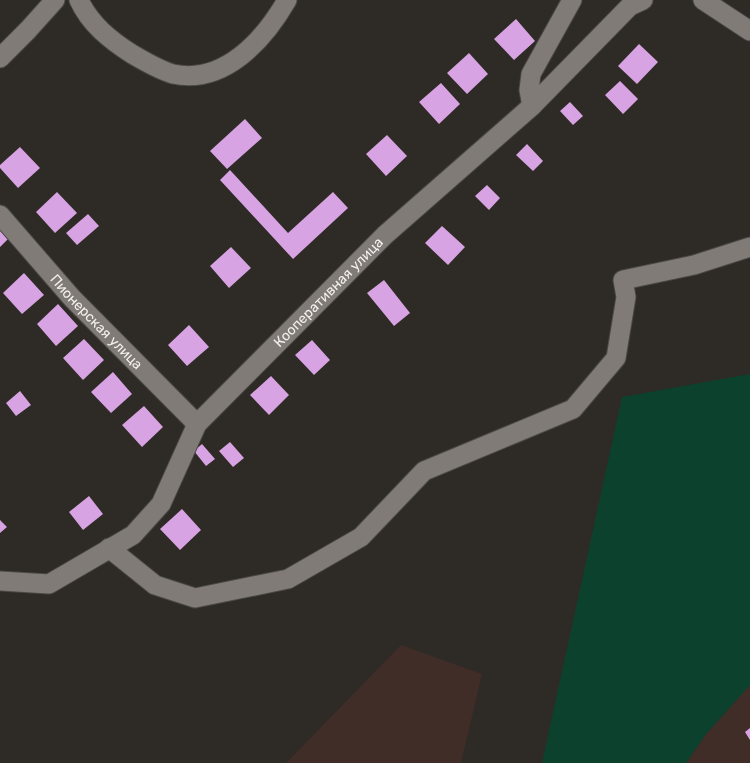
<svg xmlns="http://www.w3.org/2000/svg" width="750" height="763" font-family="Rubik,sans-serif">
<rect width="100%" height="100%" fill="#2e2a26"/>
<path fill="#402d28" d="M 401,645 L 482,674 L 461,763 L 286,763 Z
M 750,685 L 750,763 L 686,763 L 706,734 Z"/>
<path fill="#0c422d" d="M 750,374 L 750,685 L 706,734 L 686,763 L 542,763 L 622,397 Z"/>
<path fill="#d8a3e2" d="M 516,19 L 535,41 L 514,60 L 494,39 Z
M 639,44 L 658,62 L 637,84 L 618,66 Z
M 469,53 L 488,74 L 467,94 L 447,73 Z
M 620,81 L 638,99 L 623,114 L 605,95 Z
M 441,83 L 460,104 L 439,124 L 419,102 Z
M 570,102 L 583,116 L 573,125 L 560,111 Z
M 245,119 L 262,138 L 227,169 L 210,151 Z
M 387,135 L 407,156 L 386,176 L 366,154 Z
M 527,144 L 543,161 L 533,171 L 516,155 Z
M 20,147 L 40,168 L 18,188 L 0,168 L 0,165 Z
M 230,170 L 288,233 L 333,192 L 348,208 L 293,259 L 220,180 Z
M 487,185 L 500,198 L 489,210 L 475,196 Z
M 57,192 L 77,213 L 55,233 L 36,212 Z
M 88,214 L 99,226 L 77,245 L 66,233 Z
M 0,226 L 10,237 L 0,247 Z
M 442,226 L 465,247 L 448,265 L 425,243 Z
M 231,247 L 251,268 L 229,288 L 210,266 Z
M 24,273 L 44,295 L 22,314 L 3,293 Z
M 384,280 L 410,313 L 394,326 L 367,293 Z
M 58,304 L 78,326 L 56,346 L 37,324 Z
M 189,325 L 209,347 L 187,366 L 168,345 Z
M 84,339 L 104,360 L 83,380 L 63,358 Z
M 312,340 L 330,360 L 314,375 L 295,355 Z
M 113,372 L 132,394 L 111,413 L 91,392 Z
M 271,376 L 289,395 L 269,415 L 250,395 Z
M 20,391 L 31,405 L 16,416 L 6,403 Z
M 144,406 L 163,427 L 142,447 L 122,425 Z
M 230,442 L 244,458 L 233,467 L 219,451 Z
M 202,444 L 215,459 L 206,466 L 194,451 Z
M 89,496 L 103,514 L 83,530 L 69,512 Z
M 182,509 L 201,530 L 180,550 L 160,529 Z
M 0,520 L 7,527 L 0,533 Z
M 750,728 L 750,740 L 745,732 Z"/>
<g fill="none" stroke-linecap="round" stroke-linejoin="round">
<g stroke="#4b4845" stroke-width="21">
<g id="minor">
<path d="M 79,0 C 90,24 110,40 132,54 C 144,61 159,70 173,74 C 224,85 264,40 287,0"/>
<path d="M 703,0 L 750,31"/>
<path d="M 0,58 L 28,30 L 55,0"/>
<path d="M 532,106 L 529,90 L 531,74 L 572,0"/>
<path id="s1" d="M 0,215 L 72,298 L 197,424"/>
<path d="M 109,548 L 155,585 L 195,598 L 288,579 L 361,537 L 424,471 L 573,409 L 616,358 L 626,297 L 623,280 L 694,265 L 750,247"/>
<path id="s2" d="M 0,581 L 49,584 L 133,535 L 161,504 L 197,424 L 385,235 L 532,106 L 630,6 L 643,0"/>
</g>
</g>
<use href="#minor" stroke="#807b77" stroke-width="19"/>
</g>
<g text-anchor="middle" stroke-width="5" stroke-linejoin="round" paint-order="stroke">
<g font-size="14" fill="#f3f0ee" stroke="#2e2a26">
<text dy="5" stroke="none"><textPath href="#s2" startOffset="462">Кооперативная улица</textPath></text>
<text dy="5" stroke="none"><textPath href="#s1" startOffset="144">Пионерская улица</textPath></text>
</g>
</g>
</svg>
